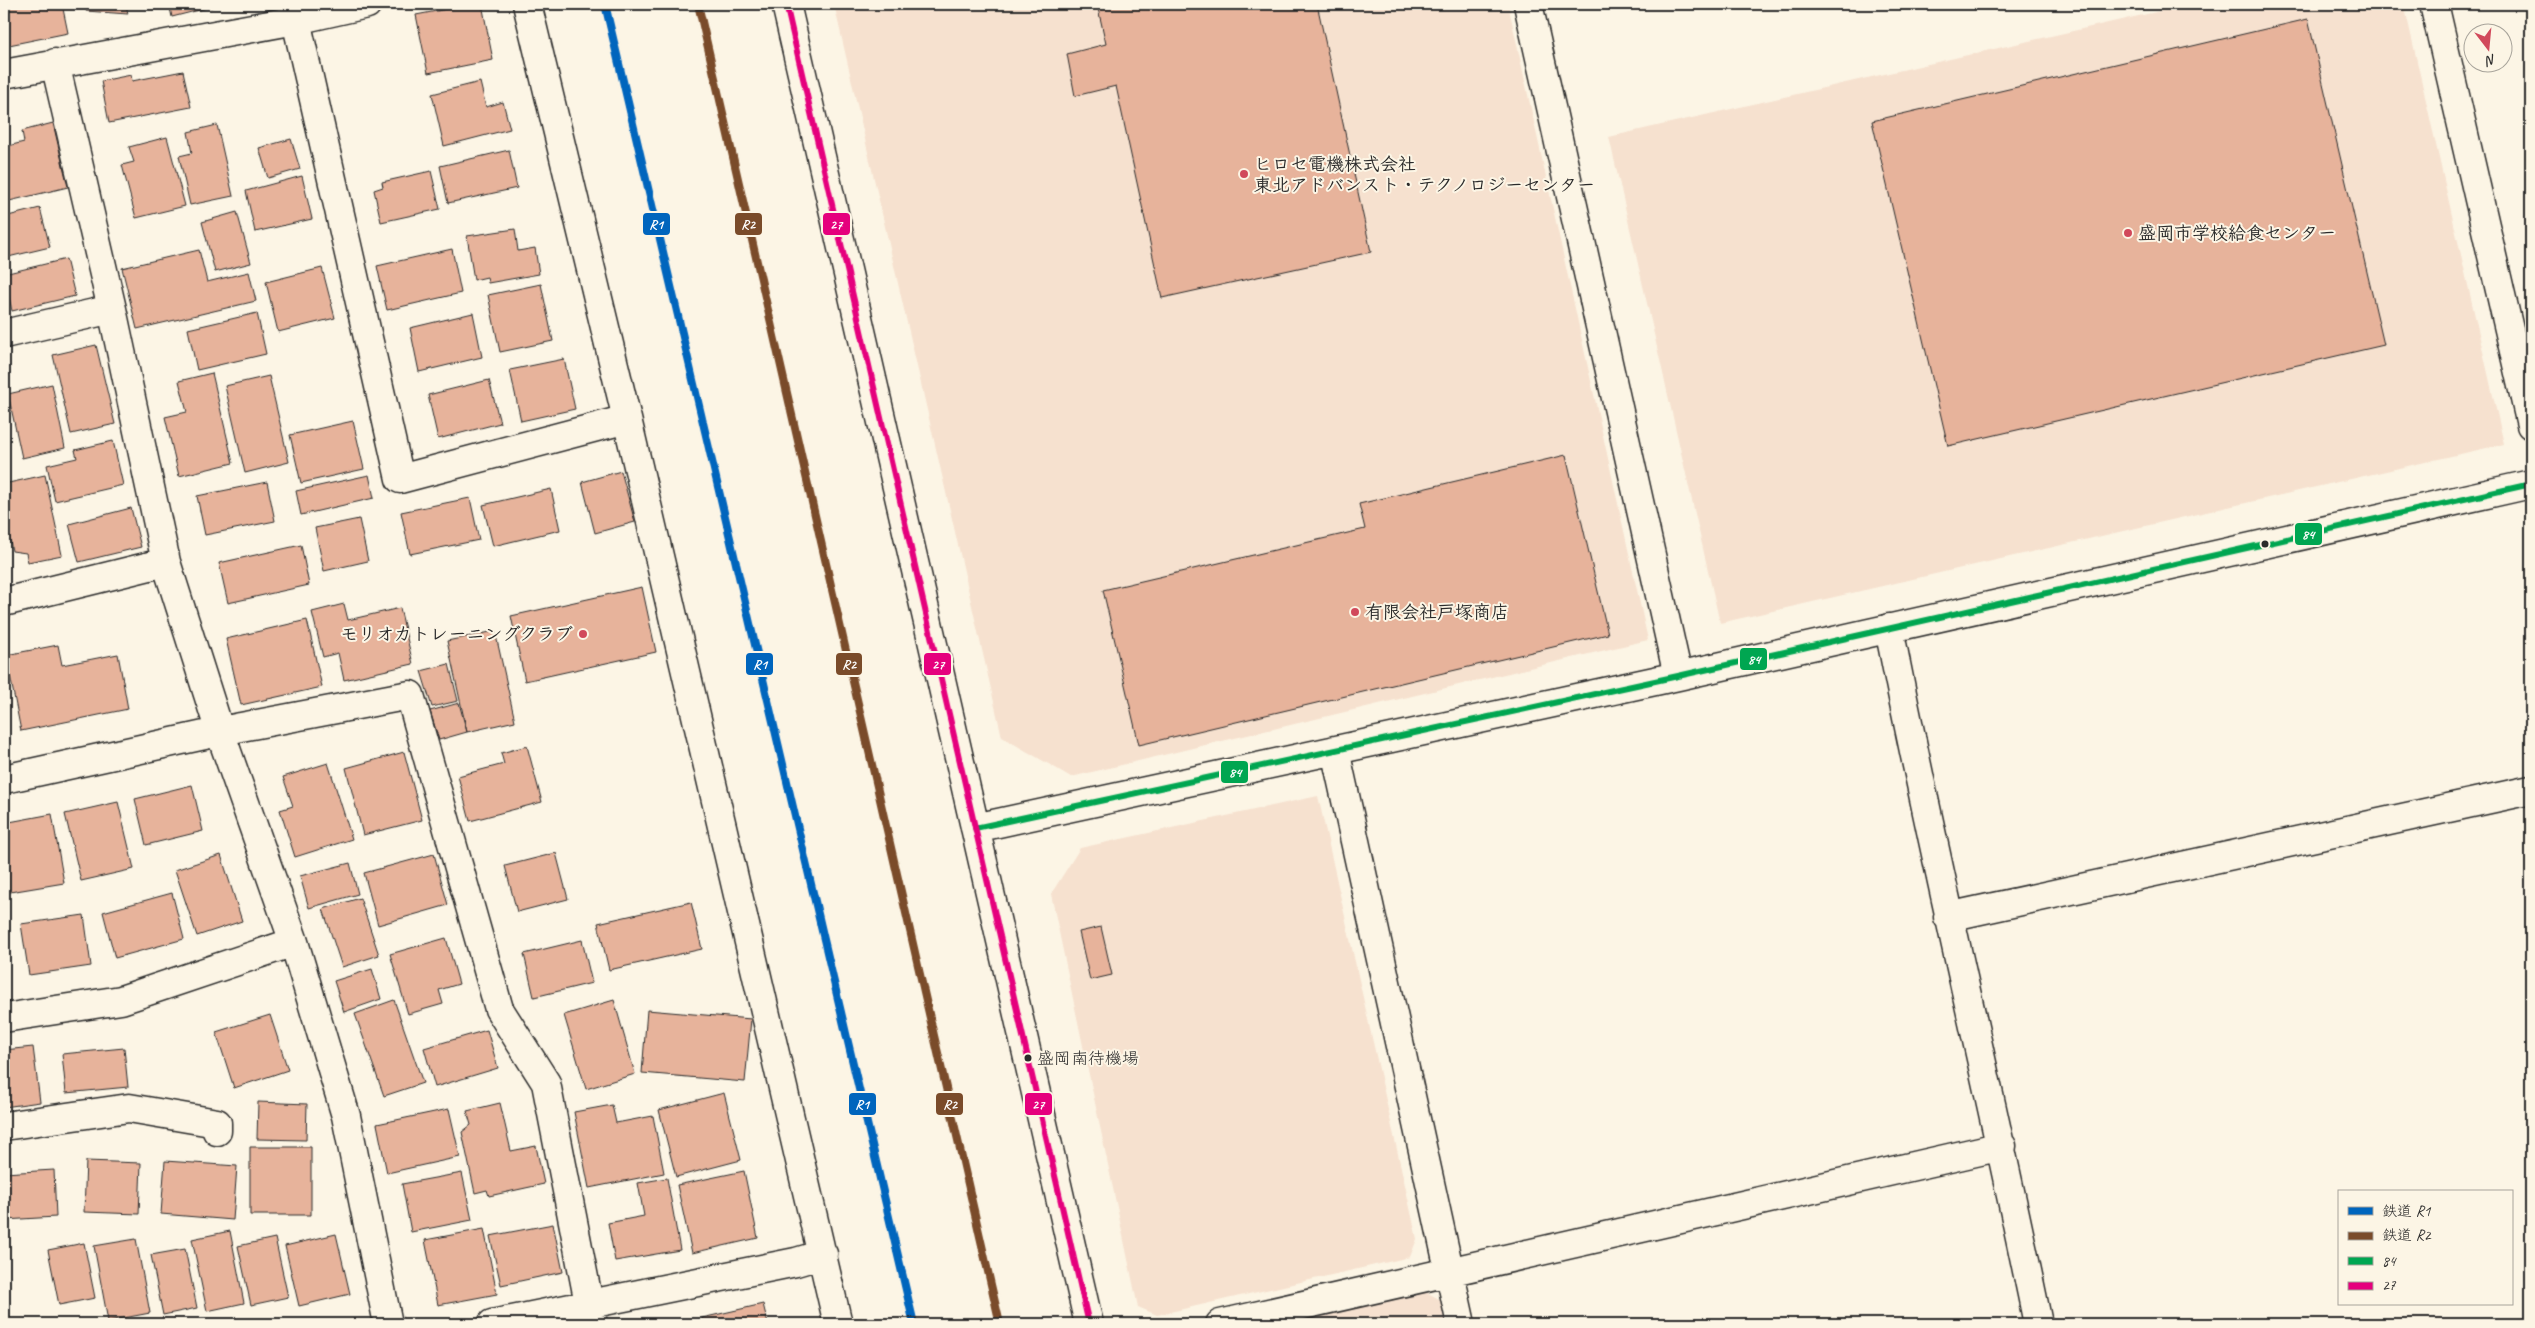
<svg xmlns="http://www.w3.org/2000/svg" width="2535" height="1328" font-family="Caveat,'Klee One',sans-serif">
<rect width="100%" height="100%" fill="#fcf5e5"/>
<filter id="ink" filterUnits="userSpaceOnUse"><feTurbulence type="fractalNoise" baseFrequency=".02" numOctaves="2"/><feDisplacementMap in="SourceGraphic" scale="10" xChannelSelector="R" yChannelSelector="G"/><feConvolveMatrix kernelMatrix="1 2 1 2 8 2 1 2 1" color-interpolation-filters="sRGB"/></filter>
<g filter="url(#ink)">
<path fill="#f6e1cf" d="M 834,4 L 1508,4 L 1648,640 L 1071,777 L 1002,737 Z
M 2191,4 L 2404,4 L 2504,444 L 1720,623 L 1609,137 Z
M 1318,796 L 1417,1239 L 1410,1257 L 1157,1315 L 1138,1307 L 1051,894 L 1080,848 Z
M 1422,1290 L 1441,1300 L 1447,1324 L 1274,1324 Z"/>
<path fill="#e7b39b" stroke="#2b2b2b" d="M 4,4 L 62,4 L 68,33 L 4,46 Z
M 85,4 L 126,4 L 128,14 L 86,11 Z
M 169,4 L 218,4 L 219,5 L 172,17 Z
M 473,4 L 482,4 L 493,60 L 428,73 L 416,15 Z
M 1097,4 L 1317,4 L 1371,252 L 1162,298 L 1116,86 L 1075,96 L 1067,54 L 1106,44 Z
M 2308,19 L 2384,345 L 1948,446 L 1872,121 Z
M 183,71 L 191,107 L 109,123 L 101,81 L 131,75 L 132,81 Z
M 480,82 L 486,107 L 503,102 L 510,129 L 444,146 L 432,94 Z
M 53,123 L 68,187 L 5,202 L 4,147 L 24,142 L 22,131 Z
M 217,125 L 233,196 L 190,205 L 179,156 L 192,153 L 188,132 Z
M 167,137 L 185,206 L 136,218 L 122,165 L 134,162 L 129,147 Z
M 291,139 L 300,169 L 268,178 L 259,148 Z
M 509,150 L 517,188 L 448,203 L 440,166 Z
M 431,171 L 440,209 L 381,222 L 374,190 L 383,187 L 382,182 Z
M 302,176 L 312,219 L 255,232 L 246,191 Z
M 40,208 L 50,247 L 4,258 L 4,217 Z
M 237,212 L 251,263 L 215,272 L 202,222 Z
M 515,229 L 518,251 L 535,248 L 539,274 L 488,283 L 487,277 L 474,280 L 467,236 Z
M 452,249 L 461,293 L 387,310 L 377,266 Z
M 199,250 L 207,282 L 249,272 L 256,301 L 137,329 L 122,268 Z
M 66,259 L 75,296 L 12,311 L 4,274 Z
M 322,268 L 335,318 L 278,332 L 266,282 Z
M 541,284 L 553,341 L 500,352 L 488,295 Z
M 257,313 L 266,354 L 197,370 L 188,329 Z
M 473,313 L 482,357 L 419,372 L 410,328 Z
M 96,345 L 115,424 L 71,434 L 53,355 Z
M 564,359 L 575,409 L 521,421 L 510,370 Z
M 212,373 L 233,463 L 179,476 L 165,417 L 187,412 L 179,381 Z
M 269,376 L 289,462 L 245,473 L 225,386 Z
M 489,380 L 500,423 L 438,439 L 428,395 Z
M 52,384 L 65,448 L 22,458 L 8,394 Z
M 353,421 L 364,469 L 301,483 L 290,435 Z
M 113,441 L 123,485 L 55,501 L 47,465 L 77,458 L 75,450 Z
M 1566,455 L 1608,634 L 1139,745 L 1103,590 L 1365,529 L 1359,504 Z
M 621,471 L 635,522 L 595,533 L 582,482 Z
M 45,475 L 62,555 L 28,562 L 26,553 L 12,551 L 4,512 L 4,484 Z
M 369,475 L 374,498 L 301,515 L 296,491 Z
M 267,482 L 275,521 L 205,535 L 197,496 Z
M 551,489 L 560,530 L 493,546 L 483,505 Z
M 470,498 L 479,540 L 410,554 L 401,512 Z
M 131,508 L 141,547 L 79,562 L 69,524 Z
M 359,519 L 368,561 L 324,571 L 315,528 Z
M 301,545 L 309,585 L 228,603 L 219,563 Z
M 642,587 L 656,652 L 525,681 L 511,616 Z
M 344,604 L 348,620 L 400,608 L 413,664 L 344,680 L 338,653 L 323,657 L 312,612 Z
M 307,620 L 322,687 L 241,705 L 226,639 Z
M 495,631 L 515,721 L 467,732 L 447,641 Z
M 58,645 L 62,665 L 118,654 L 128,709 L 21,731 L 6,655 Z
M 449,664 L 458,701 L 432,707 L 421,671 Z
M 459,703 L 467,732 L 439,740 L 430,711 Z
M 527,746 L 542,802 L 470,821 L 458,776 L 504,764 L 501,753 Z
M 404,752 L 422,820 L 363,835 L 346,768 Z
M 328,763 L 352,839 L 295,857 L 280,810 L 293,806 L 283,777 Z
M 192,785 L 203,831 L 146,845 L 135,799 Z
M 118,802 L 134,869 L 81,881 L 65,814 Z
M 52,814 L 64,883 L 4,893 L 4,823 Z
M 556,853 L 568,899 L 517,912 L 505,866 Z
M 434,854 L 448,905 L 378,925 L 364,873 Z
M 221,855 L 242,921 L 197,936 L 175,870 Z
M 350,863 L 358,894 L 309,908 L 300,876 Z
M 172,893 L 184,939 L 115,958 L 103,912 Z
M 360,898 L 379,955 L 342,967 L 323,909 Z
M 691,902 L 702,949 L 609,970 L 598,923 Z
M 84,915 L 91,966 L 29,975 L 21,924 Z
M 1101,927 L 1112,975 L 1090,980 L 1079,932 Z
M 446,938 L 459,984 L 439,990 L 443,1004 L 408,1014 L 390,954 Z
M 582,940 L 592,983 L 534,997 L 524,954 Z
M 372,969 L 381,999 L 344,1012 L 334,981 Z
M 394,1000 L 423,1083 L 384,1096 L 355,1014 Z
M 614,1000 L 635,1074 L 586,1089 L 564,1015 Z
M 647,1010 L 751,1019 L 745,1082 L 642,1073 Z
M 270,1015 L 288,1070 L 234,1088 L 216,1032 Z
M 487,1030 L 498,1068 L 435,1087 L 424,1048 Z
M 33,1047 L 40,1102 L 4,1107 L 4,1050 Z
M 124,1048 L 128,1087 L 66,1093 L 62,1054 Z
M 724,1093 L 741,1160 L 676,1177 L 659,1110 Z
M 258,1102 L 307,1104 L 306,1140 L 257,1139 Z
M 500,1103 L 511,1151 L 536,1146 L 544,1184 L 489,1196 L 487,1190 L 475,1193 L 462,1132 L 471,1125 L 467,1111 Z
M 612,1105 L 616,1123 L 653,1116 L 664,1173 L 589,1188 L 574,1112 Z
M 449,1109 L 460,1157 L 387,1173 L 377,1124 Z
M 250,1147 L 311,1147 L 311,1215 L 250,1215 Z
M 86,1161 L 141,1163 L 139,1214 L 84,1212 Z
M 165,1161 L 237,1166 L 233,1220 L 161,1214 Z
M 54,1170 L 56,1217 L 4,1220 L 4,1173 Z
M 744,1171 L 758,1238 L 692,1253 L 677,1185 Z
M 462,1173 L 472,1220 L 411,1232 L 402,1184 Z
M 667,1178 L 680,1250 L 615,1261 L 608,1223 L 644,1216 L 638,1183 Z
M 553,1224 L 563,1272 L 501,1285 L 490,1236 Z
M 484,1229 L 497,1294 L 438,1305 L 425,1240 Z
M 230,1231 L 244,1303 L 207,1311 L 192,1239 Z
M 336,1234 L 350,1294 L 299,1306 L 285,1246 Z
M 275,1238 L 288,1297 L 251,1305 L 238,1246 Z
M 136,1239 L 150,1313 L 108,1321 L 94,1246 Z
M 84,1243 L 95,1298 L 59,1305 L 48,1250 Z
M 185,1249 L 197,1308 L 163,1315 L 151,1255 Z
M 763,1304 L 768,1324 L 703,1324 L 702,1318 Z"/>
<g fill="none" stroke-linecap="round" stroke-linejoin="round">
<g stroke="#2b2b2b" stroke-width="31">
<path id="minor" d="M 527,4 L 627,419 L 838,1324
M 786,4 L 1089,1324
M 1528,4 L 1678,676
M 2434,4 L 2531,425
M 296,20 L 400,479 L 627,419
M 55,63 L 112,309 L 166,562 L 220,732 L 294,942 L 346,1116 L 388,1324
M 4,74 L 296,20 L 367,4
M 4,334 L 112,309
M 4,602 L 166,562
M 1889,628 C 1934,861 1991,1092 2038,1324
M 1335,750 L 1461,1324
M 4,779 L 241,727 L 410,695 L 499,1009 L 546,1083 L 593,1324
M 975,828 L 1678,676 L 2531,484
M 1948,917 L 2531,790
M 4,1018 L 121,1000 L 294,942
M 4,1126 L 129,1108 L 217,1123 L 217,1131
M 492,1324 L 796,1262 L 823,1254
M 1220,1324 L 2002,1146"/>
</g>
<use href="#minor" stroke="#fcf5e5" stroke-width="28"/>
<g stroke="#fcf5e5" stroke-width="10">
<path id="bus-1" d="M 975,828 L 1678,676 L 2531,484"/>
</g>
<g stroke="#fcf5e5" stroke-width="10">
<path id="bus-2" d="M 786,4 L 1089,1324"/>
</g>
<use href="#bus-1" stroke="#00a651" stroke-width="6"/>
<use href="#bus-2" stroke="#e5007d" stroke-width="6"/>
<g stroke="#fcf5e5" stroke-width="11">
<path id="rail-1" d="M 605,4 L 914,1324"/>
</g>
<g stroke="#fcf5e5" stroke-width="11">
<path id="rail-2" d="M 698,4 L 1000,1324"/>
</g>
<use href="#rail-1" stroke="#0065bd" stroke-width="8"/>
<use href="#rail-2" stroke="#7a4b2a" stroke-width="8"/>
</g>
</g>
<g fill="#d1495b" stroke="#fcf5e5" stroke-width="2">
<circle cx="1244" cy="174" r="5"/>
<circle cx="2128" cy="233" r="5"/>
<circle cx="1355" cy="612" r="5"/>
<circle cx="583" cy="634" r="5"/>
</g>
<g fill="#2b2b2b" stroke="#fcf5e5" stroke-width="2">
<circle cx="2265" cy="544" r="4.5"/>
<circle cx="1028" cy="1058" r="4.5"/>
</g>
<g text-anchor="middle" stroke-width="4" stroke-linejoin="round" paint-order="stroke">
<g font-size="17" fill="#2b2b2b" stroke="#fcf5e5" text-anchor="start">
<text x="1037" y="1064">盛岡南待機場</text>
</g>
<g font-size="18" font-weight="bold" fill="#2b2b2b" stroke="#fcf5e5" text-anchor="start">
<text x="1254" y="170">ヒロセ電機株式会社<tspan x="1254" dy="21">東北アドバンスト・テクノロジーセンター</tspan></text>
<text x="2138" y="239">盛岡市学校給食センター</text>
<text x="1365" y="618">有限会社戸塚商店</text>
<text x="573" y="640" text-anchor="end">モリオカトレーニングクラブ</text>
</g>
</g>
<g stroke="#fcf5e5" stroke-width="2">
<rect x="734" y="212" width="29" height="24" rx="5" fill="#7a4b2a"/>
<rect x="822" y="212" width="29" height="24" rx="5" fill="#e5007d"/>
<rect x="642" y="212" width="29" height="24" rx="5" fill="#0065bd"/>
<rect x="2294" y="522" width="29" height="24" rx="5" fill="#00a651"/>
<rect x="1739" y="647" width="29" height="24" rx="5" fill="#00a651"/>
<rect x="745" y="652" width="29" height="24" rx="5" fill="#0065bd"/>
<rect x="835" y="652" width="28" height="24" rx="5" fill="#7a4b2a"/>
<rect x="923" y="652" width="29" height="24" rx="5" fill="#e5007d"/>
<rect x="1220" y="760" width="29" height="24" rx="5" fill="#00a651"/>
<rect x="848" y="1092" width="29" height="24" rx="5" fill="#0065bd"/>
<rect x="935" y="1092" width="29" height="24" rx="5" fill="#7a4b2a"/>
<rect x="1024" y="1092" width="29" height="24" rx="5" fill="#e5007d"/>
</g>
<g font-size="14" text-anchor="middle" font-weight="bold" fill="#fff">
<text x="748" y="229">R2</text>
<text x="836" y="229">27</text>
<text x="656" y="229">R1</text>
<text x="2308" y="539">84</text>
<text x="1754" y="664">84</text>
<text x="760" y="669">R1</text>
<text x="849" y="669">R2</text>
<text x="938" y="669">27</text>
<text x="1235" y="777">84</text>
<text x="862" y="1109">R1</text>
<text x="950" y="1109">R2</text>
<text x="1038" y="1109">27</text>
</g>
<rect width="2535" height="1328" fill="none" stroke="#fcf5e5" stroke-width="20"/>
<rect x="10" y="10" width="2515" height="1308" fill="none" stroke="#2b2b2b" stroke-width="2" filter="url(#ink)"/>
<rect x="2338" y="1190" width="175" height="115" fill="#fcf5e5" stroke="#a8a49b"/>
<rect x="2348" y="1207" width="25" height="8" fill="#0065bd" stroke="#a8a49b"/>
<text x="2382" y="1216" font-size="15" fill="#2b2b2b">鉄道 R1</text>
<rect x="2348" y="1232" width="25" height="8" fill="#7a4b2a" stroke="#a8a49b"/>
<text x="2382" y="1240" font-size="15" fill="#2b2b2b">鉄道 R2</text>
<rect x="2348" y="1257" width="25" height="8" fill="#00a651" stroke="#a8a49b"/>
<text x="2382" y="1266" font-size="15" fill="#2b2b2b">84</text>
<rect x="2348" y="1282" width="25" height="8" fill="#e5007d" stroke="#a8a49b"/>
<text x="2382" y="1290" font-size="15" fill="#2b2b2b">27</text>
<g transform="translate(2488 48) rotate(164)"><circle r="24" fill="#fcf5e5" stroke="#a8a49b"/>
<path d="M0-4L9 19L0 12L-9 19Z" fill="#d1495b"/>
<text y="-8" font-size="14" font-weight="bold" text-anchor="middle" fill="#2b2b2b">N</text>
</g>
</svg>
